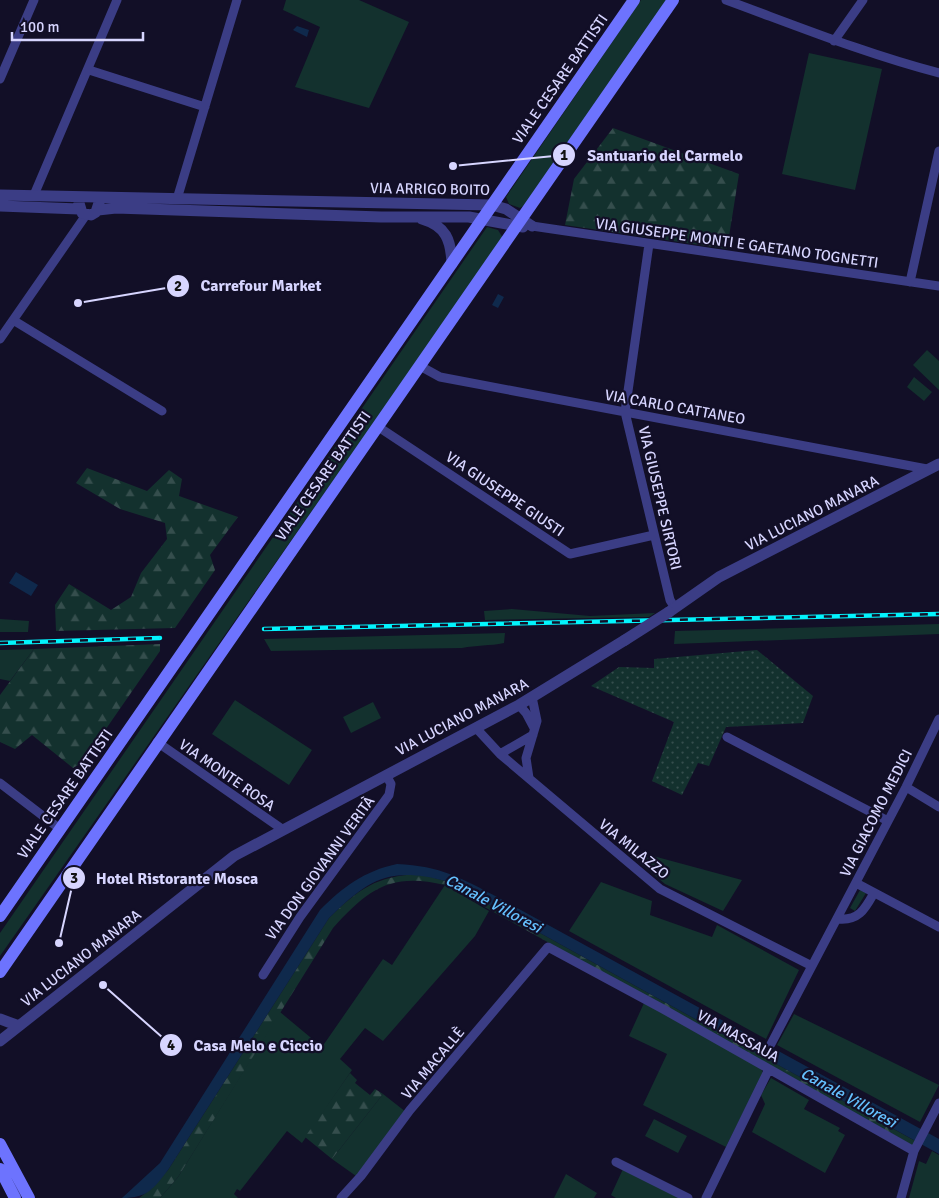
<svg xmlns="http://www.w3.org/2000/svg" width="939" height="1198" font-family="Signika,sans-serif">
<defs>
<pattern id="forest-firs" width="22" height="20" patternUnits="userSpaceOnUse" patternTransform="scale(1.25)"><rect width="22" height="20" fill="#13312e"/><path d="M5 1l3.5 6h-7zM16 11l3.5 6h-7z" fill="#354e4d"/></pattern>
<pattern id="park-dots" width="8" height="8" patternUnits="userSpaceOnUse" patternTransform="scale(1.25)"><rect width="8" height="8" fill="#13312e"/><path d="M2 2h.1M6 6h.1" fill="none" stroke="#354e4d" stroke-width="1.8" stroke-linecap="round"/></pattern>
</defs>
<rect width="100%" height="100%" fill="#120f27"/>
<path fill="#13312e" d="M 286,0 L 359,0 L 409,22 L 369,108 L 295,87 L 320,27 L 283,10 Z
M 641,0 L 667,0 L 526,204 L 520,208 L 509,204 L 506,197 Z
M 809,53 L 882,69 L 855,190 L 782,174 Z
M 487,227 L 498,230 L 503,238 L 0,956 L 0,933 Z
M 927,350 L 939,361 L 939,390 L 913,365 Z
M 914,377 L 932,392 L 924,401 L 907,387 Z
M 512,609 L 590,616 L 655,613 L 649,617 L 485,620 L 484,611 Z
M 0,619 L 29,621 L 28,632 L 0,632 Z
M 939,624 L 939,634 L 674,644 L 675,631 Z
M 505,633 L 504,643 C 490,646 476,645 462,648 L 271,651 L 264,639 Z
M 34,649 L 10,681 L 0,679 L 0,650 Z
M 235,700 L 312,750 L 289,785 L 212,734 Z
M 373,702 L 381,718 L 351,733 L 343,717 Z
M 642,853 L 742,880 L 723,911 L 665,884 L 640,863 Z
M 601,882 L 652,901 L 650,915 L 712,937 L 717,925 L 799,970 L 766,1039 L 569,931 Z
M 445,885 L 489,911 L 475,936 L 383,1041 L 365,1028 L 340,1059 L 352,1070 L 302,1143 L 287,1131 L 240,1191 L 237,1189 L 234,1194 L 238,1198 L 160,1198 L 178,1177 L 280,1012 L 322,1047 L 383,959 L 392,965 Z
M 860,890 L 866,893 L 855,911 L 850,908 Z
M 644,1003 L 760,1066 L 763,1073 L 726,1147 L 643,1105 L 667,1054 L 629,1036 Z
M 794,1014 L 939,1085 L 920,1122 L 777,1045 Z
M 771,1078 L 809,1100 L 804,1109 L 840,1128 L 838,1131 L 845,1135 L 825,1173 L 752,1132 L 765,1104 L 761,1095 Z
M 383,1094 L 406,1112 L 356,1176 L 332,1159 Z
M 654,1119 L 687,1136 L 678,1153 L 645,1136 Z
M 932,1151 L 939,1155 L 939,1198 L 909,1198 L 919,1161 L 926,1164 Z
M 623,1169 L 681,1198 L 616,1198 L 611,1195 Z
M 566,1174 L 597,1193 L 594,1198 L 554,1198 Z"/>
<path fill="url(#forest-firs)" d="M 613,128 L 739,174 L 727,249 L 565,225 L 574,179 Z
M 87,468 L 147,491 L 169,470 L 182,479 L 179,496 L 238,517 L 210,555 L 215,570 L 175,628 L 56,631 L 55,605 L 69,584 L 111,610 L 131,597 L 141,573 L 167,539 L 165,523 L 120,509 L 76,483 Z
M 160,644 L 160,651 L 83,762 L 73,768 L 32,735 L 15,749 L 0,742 L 0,695 L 34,649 Z
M 419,874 L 446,881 L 917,1142 L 914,1146 L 445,885 C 391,872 368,889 333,928 L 178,1177 L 160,1198 L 139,1198 L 151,1189 L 168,1170 L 329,918 C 359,889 376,876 419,874 Z
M 350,1073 L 357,1080 L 355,1083 L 370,1095 L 375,1089 L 383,1094 L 332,1159 L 305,1137 Z"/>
<path fill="url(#park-dots)" d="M 757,650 L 813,696 L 803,723 L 726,727 L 709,766 L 698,763 L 682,795 L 652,781 L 674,722 L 591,686 L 619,667 L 654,668 L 654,659 Z"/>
<path fill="#0f294c" d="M 297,26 L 309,30 L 307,37 L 293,30 Z
M 498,294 L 504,297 L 498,308 L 492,305 Z
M 16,572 L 38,585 L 31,596 L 9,583 Z
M 397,864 C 441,866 461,878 499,898 L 939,1139 L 939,1154 L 446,881 C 389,866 369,879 329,918 L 168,1170 C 153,1189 148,1198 122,1198 L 160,1163 L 320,910 C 343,887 364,871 397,864 Z"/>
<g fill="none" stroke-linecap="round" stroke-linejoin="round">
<path stroke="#3b3d85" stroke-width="9" d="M 726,0 C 797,26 866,54 939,73
M 834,41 L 863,0
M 89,70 L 205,107
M 0,79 L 34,0
M 34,195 L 117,0
M 177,199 L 237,0
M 532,226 L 939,286
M 649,244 L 625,412 L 670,600 L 675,608
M 910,282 L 939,151
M 13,320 L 162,411
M 0,339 L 86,215
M 420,366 L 440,377 L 927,469
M 377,426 L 570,554 L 654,535
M 519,705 L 526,713 L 534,728
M 476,728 L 500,754 L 660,889 L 812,966
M 727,737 L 888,821
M 157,742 L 282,829
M 500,754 L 533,735
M 529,778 L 526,758 L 537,721 L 532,697
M 0,783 L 60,829
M 906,787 L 939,807
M 856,883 L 939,927
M 838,919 C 859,921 865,909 874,893
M 263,975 L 300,917 L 389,795 L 391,784 L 386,775
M 771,1044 L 906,787 L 939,719
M 616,1162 L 688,1198
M 341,1198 L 361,1176 L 410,1110 L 548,947 L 663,1009 L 914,1151
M 706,1198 L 769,1069
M 901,1198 L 914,1151 L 939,1103"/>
<path stroke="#3b3d85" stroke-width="11" d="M 0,195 L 492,205 L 506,209 L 532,226
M 79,203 L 82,213 L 91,215 L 96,212 L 99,203
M 0,206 L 79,209
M 98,210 L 116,208 L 381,217 L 469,217 L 523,227
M 422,219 C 446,226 451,240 452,264
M 669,612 L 719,577 L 939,464
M 0,1019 L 19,1026
M 0,1041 L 234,856 L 519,705 L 625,640"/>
<path stroke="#6d73fe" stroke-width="12" d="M 0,916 L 634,0
M 0,972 L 673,0
M 0,1144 L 29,1198
M 0,1169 L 15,1198"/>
<g stroke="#03f4fd" stroke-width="4.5">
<path id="rail" d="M 264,629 L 939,614
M 0,643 L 160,638"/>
</g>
<use href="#rail" stroke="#120f27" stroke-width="2.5" stroke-dasharray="8" stroke-linecap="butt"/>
<path stroke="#3b3d85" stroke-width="11" d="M 625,640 L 669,612"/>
</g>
<g text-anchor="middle" stroke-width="4.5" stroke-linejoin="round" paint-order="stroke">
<g font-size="15" fill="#d7d5ff" stroke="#120f27">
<text transform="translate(560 79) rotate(-55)" y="5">VIALE CESARE BATTISTI</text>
<text transform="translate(430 189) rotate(1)" y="5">VIA ARRIGO BOITO</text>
<text transform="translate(737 243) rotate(8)" y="5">VIA GIUSEPPE MONTI E GAETANO TOGNETTI</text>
<text transform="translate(675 407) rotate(10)" y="5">VIA CARLO CATTANEO</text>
<text transform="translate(323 476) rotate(-55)" y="5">VIALE CESARE BATTISTI</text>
<text transform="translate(505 494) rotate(34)" y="5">VIA GIUSEPPE GIUSTI</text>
<text transform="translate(660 498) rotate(77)" y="5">VIA GIUSEPPE SIRTORI</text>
<text transform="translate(812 513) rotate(-27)" y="5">VIA LUCIANO MANARA</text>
<text transform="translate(462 717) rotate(-28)" y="5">VIA LUCIANO MANARA</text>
<text transform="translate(227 775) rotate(35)" y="5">VIA MONTE ROSA</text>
<text transform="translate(65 794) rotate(-55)" y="5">VIALE CESARE BATTISTI</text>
<text transform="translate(876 813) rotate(-63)" y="5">VIA GIACOMO MEDICI</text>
<text transform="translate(634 849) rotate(39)" y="5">VIA MILAZZO</text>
<text transform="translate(320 868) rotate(-54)" y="5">VIA DON GIOVANNI VERITÀ</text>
<text transform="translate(81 958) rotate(-38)" y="5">VIA LUCIANO MANARA</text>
<text transform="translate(738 1036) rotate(29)" y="5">VIA MASSAUA</text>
<text transform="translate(433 1063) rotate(-50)" y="5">VIA MACALLÈ</text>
</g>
<g font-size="16" font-style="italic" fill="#64c0fe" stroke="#120f27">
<text transform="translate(494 903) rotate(28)" y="6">Canale Villoresi</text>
<text transform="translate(849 1097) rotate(29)" y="6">Canale Villoresi</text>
</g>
</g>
<path fill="none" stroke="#d7d5ff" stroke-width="2" d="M453 166L564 155M78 303L178 286M59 943L74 878M103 985L171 1045"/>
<g fill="#d7d5ff" stroke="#120f27" stroke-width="2">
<circle cx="453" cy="166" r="5"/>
<circle cx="78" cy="303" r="5"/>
<circle cx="59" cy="943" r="5"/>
<circle cx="103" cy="985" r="5"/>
<circle cx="564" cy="155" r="12"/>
<circle cx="178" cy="286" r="12"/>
<circle cx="74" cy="878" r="12"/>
<circle cx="171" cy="1045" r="12"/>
</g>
<g font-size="15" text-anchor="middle" font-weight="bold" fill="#111">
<text x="564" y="160">1</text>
<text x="178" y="291">2</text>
<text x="74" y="883">3</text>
<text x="171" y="1050">4</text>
</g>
<g font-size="16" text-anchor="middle" font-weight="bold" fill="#d7d5ff" stroke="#120f27" stroke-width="4.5" stroke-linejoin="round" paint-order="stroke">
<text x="665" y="161">Santuario del Carmelo</text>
<text x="261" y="291">Carrefour Market</text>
<text x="177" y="884">Hotel Ristorante Mosca</text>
<text x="258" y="1051">Casa Melo e Ciccio</text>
</g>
<path d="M12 32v8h131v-8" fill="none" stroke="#d7d5ff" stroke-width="2.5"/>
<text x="20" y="32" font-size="15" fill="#d7d5ff" stroke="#120f27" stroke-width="4" paint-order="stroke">100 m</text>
</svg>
